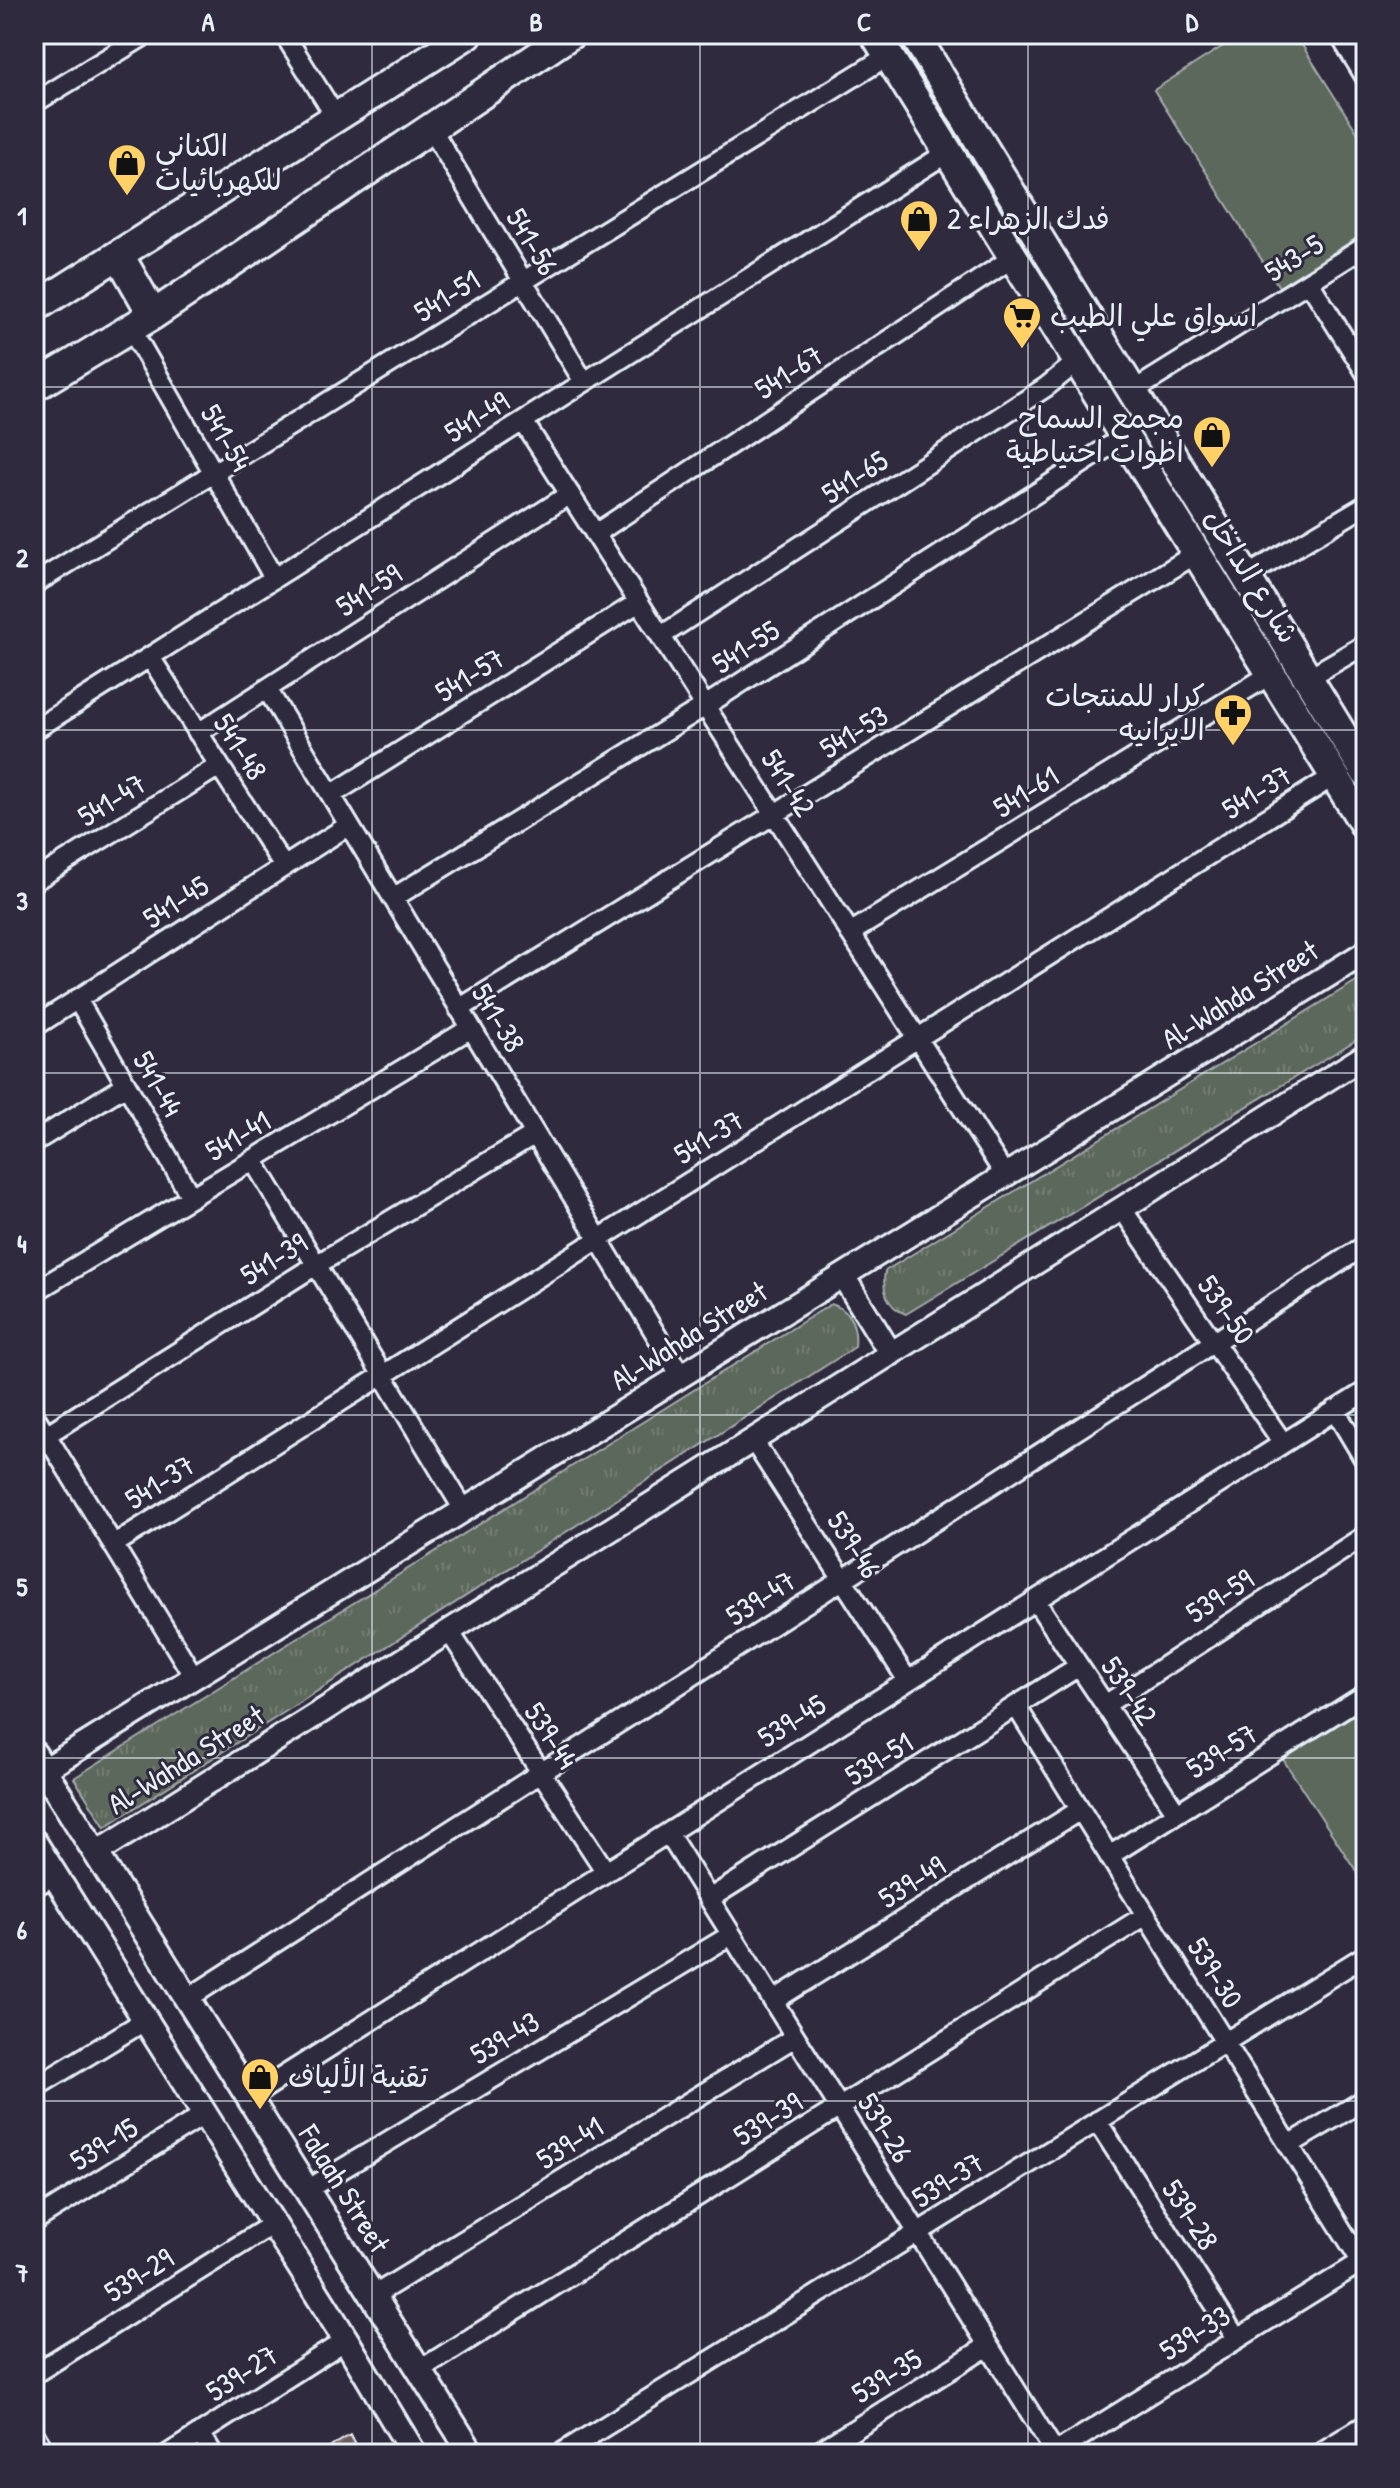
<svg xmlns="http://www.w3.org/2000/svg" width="1400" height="2488" font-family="'Patrick Hand','Playpen Sans Arabic',sans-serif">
<defs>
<pattern id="grass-tufts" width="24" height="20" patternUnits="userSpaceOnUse" patternTransform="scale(2)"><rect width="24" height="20" fill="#5d675b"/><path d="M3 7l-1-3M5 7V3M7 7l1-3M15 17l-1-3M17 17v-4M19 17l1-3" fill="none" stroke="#747d73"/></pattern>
<pattern id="building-hatch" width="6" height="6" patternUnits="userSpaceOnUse" patternTransform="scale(2)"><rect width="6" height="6" fill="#6d5a5a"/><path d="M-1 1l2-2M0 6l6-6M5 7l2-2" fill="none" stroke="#827272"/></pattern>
</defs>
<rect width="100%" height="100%" fill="#2f2a3d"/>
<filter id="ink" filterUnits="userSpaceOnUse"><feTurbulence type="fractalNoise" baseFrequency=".0125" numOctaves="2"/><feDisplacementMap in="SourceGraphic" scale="16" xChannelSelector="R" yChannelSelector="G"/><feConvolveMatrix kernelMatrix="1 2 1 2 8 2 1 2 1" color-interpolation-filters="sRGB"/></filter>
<g filter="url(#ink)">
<path fill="url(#grass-tufts)" stroke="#a2acaa" stroke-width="2" d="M 1366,975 L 1366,1034 L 906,1314 C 887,1307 882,1290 885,1271 Z
M 831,1304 C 851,1310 857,1327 855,1347 L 105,1827 L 74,1778 Z"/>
<path fill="#5d675b" stroke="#a2acaa" stroke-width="2" d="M 1242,34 L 1295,34 L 1366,146 L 1366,232 L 1279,287 L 1154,90 Z
M 1366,1693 L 1366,1886 L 1275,1747 Z"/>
<path fill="url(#building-hatch)" stroke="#e8f1f8" stroke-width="2" d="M 350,2435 L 362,2454 L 319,2454 Z"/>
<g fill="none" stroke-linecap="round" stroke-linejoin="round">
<g stroke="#e8f1f8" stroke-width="24">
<path id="minor" d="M 284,34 L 337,119
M 1339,34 L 1366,78
M 34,103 L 147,34
M 432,130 L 584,382
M 1309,282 L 1366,373
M 130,327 L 274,578
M 1130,393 L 1366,246
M 523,421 L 1005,1175
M 595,534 L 1014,257
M 1245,577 L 1366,505
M 34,584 L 889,55
M 661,636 L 1046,387 L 1077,362
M 150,657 L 284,867
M 1306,679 L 1366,644
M 267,689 L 681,1376
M 34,730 L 950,151
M 198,733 L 570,494
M 331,795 L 639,602
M 34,881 L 219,766
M 393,898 L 705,706 L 1125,436
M 850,933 L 1271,674
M 77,999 L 191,1197
M 459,1009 L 1197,553
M 34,1027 L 349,825
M 34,1142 L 126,1085
M 253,1160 L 464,1510
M 1122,1209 L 1283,1443
M 34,1292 L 471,1028
M 1335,1410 L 1366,1462
M 34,1415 L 194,1677
M 46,1435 L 316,1265 L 535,1134
M 753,1440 L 908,1681
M 113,1545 L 1334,776
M 1035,1600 L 1177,1813
M 449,1631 L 606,1872
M 1105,1705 L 1366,1535
M 1016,1706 L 1366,2269
M 668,1833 L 1056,2454
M 1109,1856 L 1366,1694
M 709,1899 L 1079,1666
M 187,1999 L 1366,1245
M 773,2001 L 1080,1810
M 34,2088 L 146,2020
M 249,2098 L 1366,1391
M 1097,2121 L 1237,2339
M 1289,2145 L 1366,2099
M 307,2190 L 731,1935
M 34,2221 L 205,2114
M 373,2296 L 795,2037
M 420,2370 L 1146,1915
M 34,2374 L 273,2224
M 200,2433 L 213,2454
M 34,2434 L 46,2454
M 168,2454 L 346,2340
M 560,2454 L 1366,1955
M 815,2454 L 988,2346
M 1053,2454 L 1366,2259"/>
</g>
<g stroke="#e8f1f8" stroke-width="28">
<path id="tertiary" d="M 843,1276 L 891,1354
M 44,1770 L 1366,952
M 96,1853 L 1366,1055
M 34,1885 L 53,1873
M 1322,2454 L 1366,2427"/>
</g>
<g stroke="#e8f1f8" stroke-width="30">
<path id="secondary" d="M 34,1754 L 472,2454
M 34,1842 L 346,2340 L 414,2454"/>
</g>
<g stroke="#e8f1f8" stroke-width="34">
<path id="primary" d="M 875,34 L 1366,827
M 914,34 L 1366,773
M 119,255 L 153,315
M 34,308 L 468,34
M 34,387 L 153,315 L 571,34"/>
</g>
<use href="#minor" stroke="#2f2a3d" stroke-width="18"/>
<use href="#tertiary" stroke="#2f2a3d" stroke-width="22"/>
<use href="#secondary" stroke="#2f2a3d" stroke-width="24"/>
<use href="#primary" stroke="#2f2a3d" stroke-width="28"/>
</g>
</g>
<path fill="none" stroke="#e8f1f8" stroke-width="2" stroke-opacity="0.55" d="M 372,34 L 372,2454M 700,34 L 700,2454M 1028,34 L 1028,2454M 34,387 L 1366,387M 34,730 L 1366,730M 34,1073 L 1366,1073M 34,1415 L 1366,1415M 34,1758 L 1366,1758M 34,2101 L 1366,2101"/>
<defs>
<g id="shop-pin" transform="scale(2)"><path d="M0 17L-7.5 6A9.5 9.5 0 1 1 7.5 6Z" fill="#ffd166" stroke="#2f2a3d"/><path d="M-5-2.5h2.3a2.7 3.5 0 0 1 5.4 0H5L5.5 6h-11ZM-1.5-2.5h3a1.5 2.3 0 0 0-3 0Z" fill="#111"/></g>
<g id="supermarket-pin" transform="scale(2)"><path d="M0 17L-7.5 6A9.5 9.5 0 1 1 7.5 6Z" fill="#ffd166" stroke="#2f2a3d"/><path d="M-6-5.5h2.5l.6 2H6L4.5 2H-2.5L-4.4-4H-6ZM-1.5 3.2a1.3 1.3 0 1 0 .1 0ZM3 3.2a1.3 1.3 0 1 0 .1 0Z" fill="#111"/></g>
<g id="pharmacy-pin" transform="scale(2)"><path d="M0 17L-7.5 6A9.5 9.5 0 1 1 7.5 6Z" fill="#ffd166" stroke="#2f2a3d"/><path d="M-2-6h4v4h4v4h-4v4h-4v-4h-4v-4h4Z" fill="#111"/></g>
</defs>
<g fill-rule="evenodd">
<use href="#shop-pin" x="127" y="163"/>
<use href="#shop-pin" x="919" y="219"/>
<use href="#supermarket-pin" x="1022" y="316"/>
<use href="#shop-pin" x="1212" y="435"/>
<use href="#pharmacy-pin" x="1233" y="713"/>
<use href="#shop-pin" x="260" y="2077"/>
</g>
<g text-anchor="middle" stroke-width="6" stroke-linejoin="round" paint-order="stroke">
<g font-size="30" fill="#e8f1f8" stroke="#2f2a3d" text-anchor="start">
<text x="155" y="156">الكناني<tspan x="155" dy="34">للكهربائيات</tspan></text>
<text x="947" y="229">فدك الزهراء 2</text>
<text x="1050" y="326">اسواق علي الطيب</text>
<text x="1184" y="428" text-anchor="end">مجمع السماح<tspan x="1184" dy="34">اظوات احتياطية</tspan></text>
<text x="1205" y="706" text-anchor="end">كرار للمنتجات<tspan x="1205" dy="34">الايرانيه</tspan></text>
<text x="288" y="2087">تقنية الألياف</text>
</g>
<g font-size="30" fill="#e8f1f8" stroke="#2f2a3d">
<text transform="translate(532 242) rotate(59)" y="10">541-56</text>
<text transform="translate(1294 258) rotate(-32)" y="10">543-5</text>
<text transform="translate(447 296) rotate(-32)" y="10">541-51</text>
<text transform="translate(789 372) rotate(-33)" y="10">541-67</text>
<text transform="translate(477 417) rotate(-32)" y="10">541-49</text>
<text transform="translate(226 438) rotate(60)" y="10">541-54</text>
<text transform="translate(855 477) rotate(-33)" y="10">541-65</text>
<text transform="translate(1251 576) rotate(58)" y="10">شارع الداخل</text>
<text transform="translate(369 590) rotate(-33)" y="10">541-59</text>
<text transform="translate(746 647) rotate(-33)" y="10">541-55</text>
<text transform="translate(470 675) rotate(-32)" y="10">541-57</text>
<text transform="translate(854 732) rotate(-32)" y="10">541-53</text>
<text transform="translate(240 747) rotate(57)" y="10">541-48</text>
<text transform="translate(788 783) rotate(57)" y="10">541-42</text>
<text transform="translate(1026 792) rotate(-32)" y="10">541-61</text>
<text transform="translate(1257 792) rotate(-32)" y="10">541-37</text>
<text transform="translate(112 800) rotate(-32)" y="10">541-47</text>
<text transform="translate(176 902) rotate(-33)" y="10">541-45</text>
<text transform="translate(1240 995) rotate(-32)" y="10">Al-Wahda Street</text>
<text transform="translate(498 1018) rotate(59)" y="10">541-38</text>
<text transform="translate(158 1084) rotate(60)" y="10">541-44</text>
<text transform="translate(238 1136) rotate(-31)" y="10">541-41</text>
<text transform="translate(709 1137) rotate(-32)" y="10">541-37</text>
<text transform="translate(274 1259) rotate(-32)" y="10">541-39</text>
<text transform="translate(1226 1310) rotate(55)" y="10">539-50</text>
<text transform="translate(689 1336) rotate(-32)" y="10">Al-Wahda Street</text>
<text transform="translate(160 1482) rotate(-32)" y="10">541-37</text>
<text transform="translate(854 1545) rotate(57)" y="10">539-46</text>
<text transform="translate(1220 1596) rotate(-33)" y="10">539-59</text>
<text transform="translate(761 1598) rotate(-33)" y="10">539-47</text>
<text transform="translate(1129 1691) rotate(56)" y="10">539-42</text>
<text transform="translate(792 1721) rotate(-32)" y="10">539-45</text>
<text transform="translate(551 1736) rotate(57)" y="10">539-44</text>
<text transform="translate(1222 1751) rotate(-32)" y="10">539-57</text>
<text transform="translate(879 1759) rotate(-32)" y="10">539-51</text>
<text transform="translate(186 1760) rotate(-32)" y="10">Al-Wahda Street</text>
<text transform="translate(912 1882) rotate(-32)" y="10">539-49</text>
<text transform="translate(1215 1973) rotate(58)" y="10">539-30</text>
<text transform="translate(505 2038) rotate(-31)" y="10">539-43</text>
<text transform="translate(768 2119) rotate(-32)" y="10">539-39</text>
<text transform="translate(885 2128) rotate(58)" y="10">539-26</text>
<text transform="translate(570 2143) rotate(-32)" y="10">539-41</text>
<text transform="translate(104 2144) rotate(-32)" y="10">539-15</text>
<text transform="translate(948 2180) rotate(-32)" y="10">539-37</text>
<text transform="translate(344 2189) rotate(58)" y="10">Falaah Street</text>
<text transform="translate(1190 2215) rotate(57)" y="10">539-28</text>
<text transform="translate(139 2275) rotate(-32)" y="10">539-29</text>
<text transform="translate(1195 2333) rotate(-32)" y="10">539-33</text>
<text transform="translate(242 2373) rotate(-33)" y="10">539-27</text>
<text transform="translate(887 2376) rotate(-32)" y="10">539-35</text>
</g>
</g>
<rect width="1400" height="2488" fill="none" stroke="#2f2a3d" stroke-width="88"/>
<rect x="44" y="44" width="1312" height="2400" fill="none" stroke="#e8f1f8" stroke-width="3"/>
<g font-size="26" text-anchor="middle" font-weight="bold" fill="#e8f1f8">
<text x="208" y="31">A</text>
<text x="536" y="31">B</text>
<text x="864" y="31">C</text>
<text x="1192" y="31">D</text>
<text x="22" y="225">1</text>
<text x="22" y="567">2</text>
<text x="22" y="910">3</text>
<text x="22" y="1253">4</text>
<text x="22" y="1596">5</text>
<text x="22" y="1939">6</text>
<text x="22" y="2282">7</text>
</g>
</svg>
